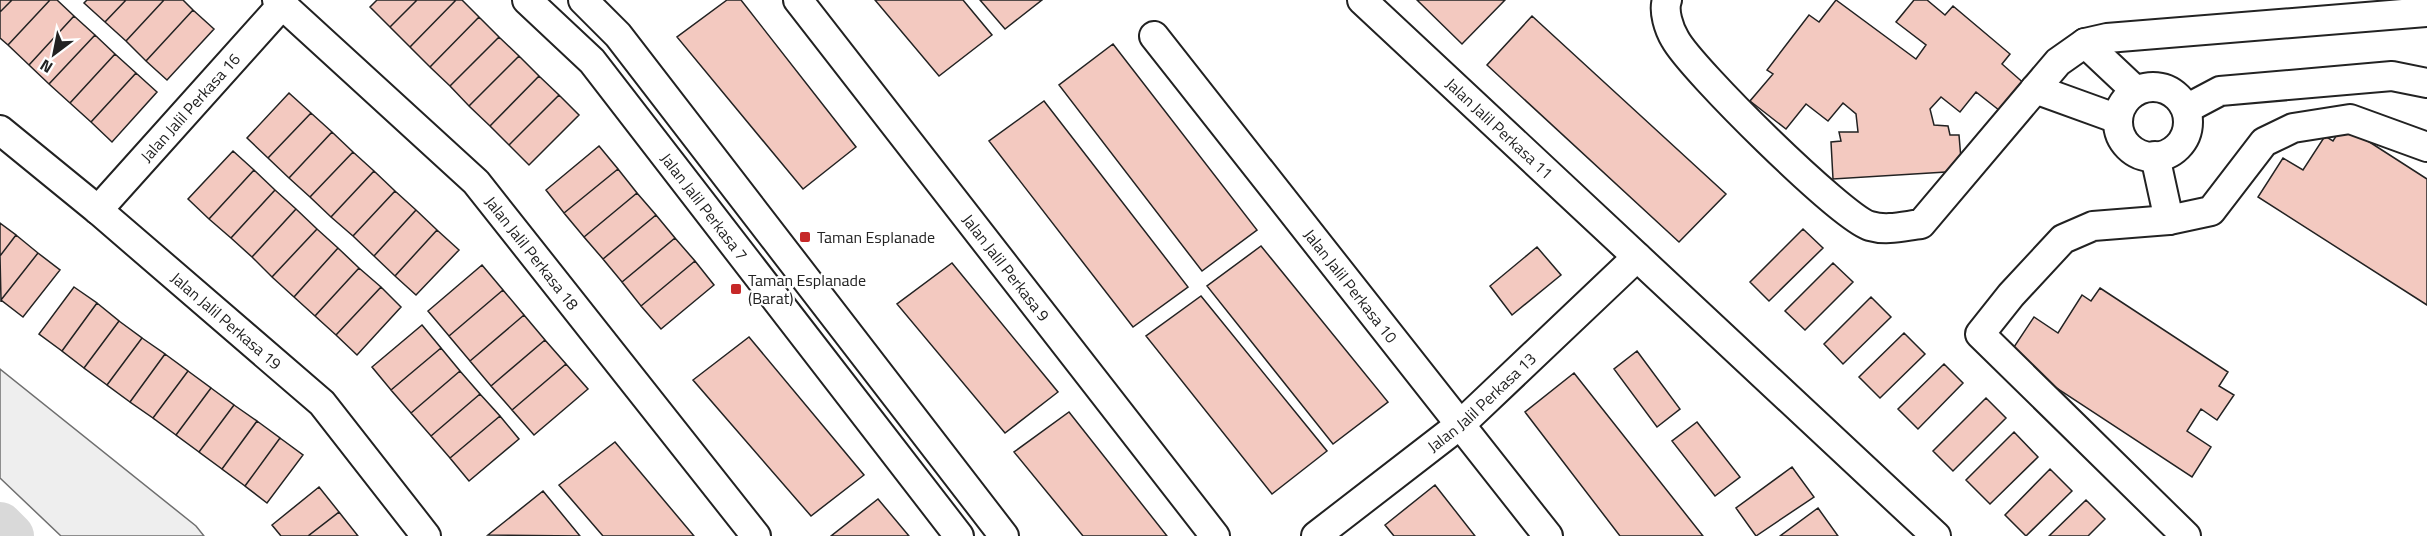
<svg xmlns="http://www.w3.org/2000/svg" width="2427" height="536" font-family="'Titillium Web',sans-serif">
<rect width="100%" height="100%" fill="#fff"/>
<path fill="#eee" stroke="#6f6f6f" stroke-width="1.5" d="M 0,369 L 196,526 L 204,536 L 61,536 L 0,478 Z"/>
<g fill="none" stroke-linecap="round" stroke-linejoin="round">
<path stroke="#d9d9d9" stroke-width="46" d="M 0,525 L 11,536"/>
</g>
<path fill="#f3c9c0" stroke="#222" stroke-width="1.5" d="M 0,0 L 12,0 L 0,12 Z
M 12,0 L 50,0 L 8,45 L 0,38 L 0,12 Z
M 50,0 L 57,0 L 74,16 L 29,65 L 8,45 Z
M 87,0 L 126,0 L 105,22 L 84,3 Z
M 126,0 L 164,0 L 126,41 L 105,22 Z
M 164,0 L 183,0 L 193,10 L 146,61 L 126,41 Z
M 377,0 L 417,0 L 390,27 L 370,7 Z
M 417,0 L 456,0 L 410,47 L 390,27 Z
M 456,0 L 462,0 L 479,17 L 430,67 L 410,47 Z
M 727,0 L 741,0 L 856,147 L 803,189 L 677,37 Z
M 875,0 L 963,0 L 992,35 L 939,76 Z
M 980,0 L 1042,0 L 1005,29 Z
M 1417,0 L 1505,0 L 1462,44 Z
M 1836,0 L 1916,59 L 1926,45 L 1896,22 L 1914,0 L 1927,0 L 1945,15 L 1953,6 L 2010,54 L 2002,64 L 2027,86 L 2004,114 L 1976,92 L 1960,112 L 1941,97 L 1930,109 L 1934,125 L 1948,126 L 1950,135 L 1959,135 L 1962,171 L 1833,179 L 1831,142 L 1841,141 L 1839,132 L 1858,132 L 1856,114 L 1843,103 L 1828,121 L 1806,104 L 1786,129 L 1750,101 L 1773,74 L 1767,70 L 1809,15 L 1819,22 Z
M 193,10 L 214,29 L 167,80 L 146,61 Z
M 74,16 L 95,35 L 49,84 L 29,65 Z
M 1532,16 L 1726,194 L 1679,242 L 1487,65 Z
M 479,17 L 499,37 L 450,86 L 430,67 Z
M 95,35 L 115,54 L 70,103 L 49,84 Z
M 499,37 L 519,56 L 469,106 L 450,86 Z
M 1113,44 L 1257,230 L 1202,271 L 1059,85 Z
M 115,54 L 136,73 L 91,122 L 70,103 Z
M 519,56 L 539,76 L 490,126 L 469,106 Z
M 136,73 L 157,92 L 112,142 L 91,122 Z
M 539,76 L 559,95 L 509,145 L 490,126 Z
M 289,93 L 311,113 L 268,158 L 247,138 Z
M 559,95 L 579,115 L 529,165 L 509,145 Z
M 1044,101 L 1188,287 L 1133,327 L 989,141 Z
M 311,113 L 332,132 L 289,178 L 268,158 Z
M 2343,125 L 2427,179 L 2427,305 L 2258,197 L 2283,158 L 2303,170 L 2325,136 L 2333,141 Z
M 332,132 L 353,152 L 310,197 L 289,178 Z
M 599,146 L 618,169 L 564,213 L 546,190 Z
M 233,151 L 254,170 L 209,219 L 188,199 Z
M 353,152 L 374,171 L 331,217 L 310,197 Z
M 618,169 L 637,193 L 584,237 L 564,213 Z
M 254,170 L 275,190 L 231,238 L 209,219 Z
M 374,171 L 395,191 L 353,236 L 331,217 Z
M 275,190 L 296,209 L 252,257 L 231,238 Z
M 395,191 L 416,210 L 374,256 L 353,236 Z
M 637,193 L 656,215 L 603,259 L 584,237 Z
M 296,209 L 317,229 L 272,277 L 252,257 Z
M 416,210 L 437,230 L 395,276 L 374,256 Z
M 656,215 L 675,238 L 622,282 L 603,259 Z
M 0,223 L 16,235 L 0,256 Z
M 317,229 L 338,248 L 294,297 L 272,277 Z
M 1803,229 L 1823,248 L 1769,301 L 1750,282 Z
M 437,230 L 459,250 L 416,295 L 395,276 Z
M 16,235 L 38,253 L 1,300 L 0,256 Z
M 675,238 L 695,261 L 641,306 L 622,282 Z
M 1261,246 L 1388,402 L 1333,444 L 1207,286 Z
M 1537,247 L 1561,275 L 1512,315 L 1490,286 Z
M 338,248 L 359,268 L 315,316 L 294,297 Z
M 38,253 L 60,270 L 23,317 L 1,300 Z
M 695,261 L 714,285 L 661,329 L 641,306 Z
M 952,263 L 1058,392 L 1005,433 L 897,304 Z
M 1833,263 L 1853,282 L 1805,330 L 1785,311 Z
M 482,265 L 503,290 L 449,336 L 428,311 Z
M 359,268 L 381,287 L 336,335 L 315,316 Z
M 74,287 L 97,303 L 62,351 L 39,334 Z
M 381,287 L 401,307 L 357,355 L 336,335 Z
M 2100,288 L 2228,372 L 2219,386 L 2234,395 L 2217,420 L 2201,409 L 2187,431 L 2211,447 L 2192,477 L 2008,356 L 2034,317 L 2058,333 L 2082,295 L 2091,301 Z
M 503,290 L 524,315 L 470,361 L 449,336 Z
M 1201,296 L 1327,451 L 1272,494 L 1146,336 Z
M 1871,297 L 1891,317 L 1843,364 L 1824,344 Z
M 97,303 L 119,321 L 84,368 L 62,351 Z
M 524,315 L 545,340 L 491,386 L 470,361 Z
M 119,321 L 142,338 L 107,385 L 84,368 Z
M 422,325 L 441,348 L 391,390 L 372,367 Z
M 1904,333 L 1925,354 L 1880,398 L 1859,377 Z
M 749,337 L 864,475 L 811,516 L 693,380 Z
M 142,338 L 165,354 L 130,402 L 107,385 Z
M 545,340 L 566,364 L 512,410 L 491,386 Z
M 441,348 L 460,371 L 411,413 L 391,390 Z
M 1637,351 L 1680,409 L 1657,427 L 1614,369 Z
M 165,354 L 188,371 L 153,418 L 130,402 Z
M 566,364 L 588,389 L 534,435 L 512,410 Z
M 1944,364 L 1963,383 L 1918,429 L 1898,409 Z
M 188,371 L 211,388 L 176,435 L 153,418 Z
M 460,371 L 480,394 L 431,436 L 411,413 Z
M 1574,373 L 1703,536 L 1620,536 L 1525,412 Z
M 211,388 L 234,405 L 199,452 L 176,435 Z
M 480,394 L 500,416 L 450,458 L 431,436 Z
M 1986,398 L 2006,418 L 1953,471 L 1933,451 Z
M 234,405 L 257,421 L 222,469 L 199,452 Z
M 1069,412 L 1167,536 L 1083,536 L 1014,452 Z
M 500,416 L 519,439 L 469,481 L 450,458 Z
M 257,421 L 280,438 L 245,486 L 222,469 Z
M 1697,422 L 1740,477 L 1715,496 L 1672,441 Z
M 2014,432 L 2038,457 L 1990,504 L 1966,480 Z
M 280,438 L 303,455 L 267,503 L 245,486 Z
M 615,442 L 694,536 L 603,536 L 559,485 Z
M 1792,467 L 1814,497 L 1756,536 L 1736,508 Z
M 2050,469 L 2072,491 L 2026,536 L 2005,515 Z
M 1435,485 L 1475,536 L 1394,536 L 1385,525 Z
M 319,487 L 339,512 L 308,536 L 281,536 L 272,525 Z
M 543,491 L 580,536 L 488,535 Z
M 878,499 L 909,536 L 831,536 Z
M 2086,500 L 2105,519 L 2088,536 L 2049,536 Z
M 1818,508 L 1838,536 L 1780,536 Z
M 339,512 L 358,536 L 308,536 Z"/>
<g fill="none" stroke-linecap="round" stroke-linejoin="round">
<g stroke="#222" stroke-width="32">
<g id="minor">
<path id="s1" d="M 277,0 L 476,182 L 756,536"/>
<path id="s2" d="M 527,0 L 592,61 L 959,536"/>
<path d="M 583,0 L 618,35 L 1004,536"/>
<path id="s3" d="M 798,0 L 1215,536"/>
<path id="s4" d="M 1362,0 L 1936,536"/>
<path d="M 1667,0 C 1663,11 1669,29 1675,39 C 1691,69 1842,218 1870,226 C 1887,231 1904,226 1921,224 L 2058,62 L 2085,43 L 2107,38 L 2427,12"/>
<path id="s5" d="M 1154,36 L 1548,536"/>
<path d="M 2085,43 L 2136,91"/>
<circle cx="2153" cy="122" r="35"/>
<path d="M 2035,89 L 2118,119"/>
<path d="M 2186,109 L 2220,91 L 2392,76 L 2427,83"/>
<path id="s6" d="M 0,130 L 98,210 L 322,403 L 426,536"/>
<path d="M 2155,156 L 2169,220"/>
<path id="s7" d="M 98,210 L 282,5"/>
<path id="s8" d="M 1316,536 L 1461,424 L 1637,257"/>
<path d="M 2186,536 L 1980,334 L 2011,295 L 2063,239 L 2093,226 L 2169,220 L 2211,211 L 2264,142 L 2293,128 L 2350,119 L 2427,147"/>
</g>
</g>
<use href="#minor" stroke="#fff" stroke-width="28"/>
</g>
<g fill="#c62828" stroke="#fff" stroke-width="2">
<rect x="799" y="231" width="12" height="12" rx="3"/>
<rect x="730" y="283" width="12" height="12" rx="3"/>
</g>
<g text-anchor="middle" stroke-width="4.5" stroke-linejoin="round" paint-order="stroke">
<g font-size="16" fill="#222" stroke="#fff">
<text dy="6" stroke="none"><textPath href="#s7" startOffset="138">Jalan Jalil Perkasa 16</textPath></text>
<text dy="6" stroke="none"><textPath href="#s4" startOffset="188">Jalan Jalil Perkasa 11</textPath></text>
<text dy="6" stroke="none"><textPath href="#s2" startOffset="273">Jalan Jalil Perkasa 7</textPath></text>
<text dy="6" stroke="none"><textPath href="#s1" startOffset="360">Jalan Jalil Perkasa 18</textPath></text>
<text dy="6" stroke="none"><textPath href="#s3" startOffset="339">Jalan Jalil Perkasa 9</textPath></text>
<text dy="6" stroke="none"><textPath href="#s5" startOffset="318">Jalan Jalil Perkasa 10</textPath></text>
<text dy="6" stroke="none"><textPath href="#s6" startOffset="296">Jalan Jalil Perkasa 19</textPath></text>
<text dy="6" stroke="none"><textPath href="#s8" startOffset="213">Jalan Jalil Perkasa 13</textPath></text>
</g>
<g font-size="16" fill="#222" stroke="#fff" text-anchor="start">
<text x="817" y="243">Taman Esplanade</text>
<text x="748" y="286">Taman Esplanade<tspan x="748" dy="18">(Barat)</tspan></text>
</g>
</g>
<g transform="translate(54 54) rotate(212)" stroke="#ffffff" stroke-width="4.5" paint-order="stroke">
<path d="M0-4.5L10 22L0 15L-10 22Z" fill="#222222"/>
<text y="-9" font-size="16" font-weight="bold" text-anchor="middle" fill="#222222">N</text>
</g>
</svg>
